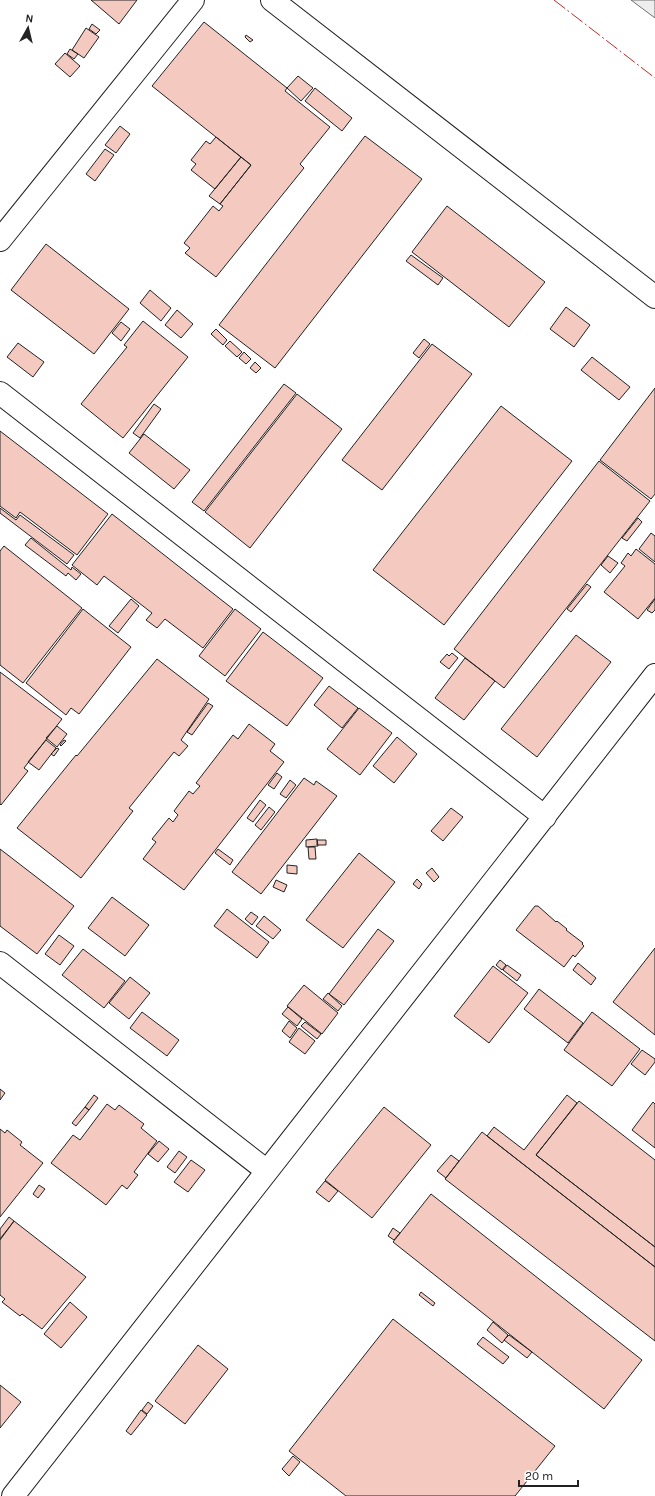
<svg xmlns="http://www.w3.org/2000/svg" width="655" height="1496" font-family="Karla,sans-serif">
<rect width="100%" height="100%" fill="#fff"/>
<path fill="#eee" stroke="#6f6f6f" d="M 631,0 L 655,0 L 655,18 Z"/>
<path fill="#f3c9c0" stroke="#222" d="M 91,0 L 137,0 L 119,24 Z
M 204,22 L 287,88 L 285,91 L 330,127 L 300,164 L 304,168 L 216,277 L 185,253 L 190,248 L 184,243 L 213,206 L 219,211 L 223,206 L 220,204 L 251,165 L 152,86 Z
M 92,24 L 100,30 L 96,34 L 89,29 Z
M 86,28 L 99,37 L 84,58 L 72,50 Z
M 246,35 L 253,40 L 250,42 L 245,37 Z
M 70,49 L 78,54 L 74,59 L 67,54 Z
M 65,53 L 80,66 L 70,77 L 55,64 Z
M 298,76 L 313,88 L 301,101 L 287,88 Z
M 315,88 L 352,118 L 342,131 L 305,101 Z
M 120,126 L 130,134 L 116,153 L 105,145 Z
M 365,136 L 422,179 L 275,368 L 219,325 Z
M 216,137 L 241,157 L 215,189 L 191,170 L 196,164 L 191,160 L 206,141 L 210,144 Z
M 105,149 L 114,155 L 95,181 L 86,174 Z
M 241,157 L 251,165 L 220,204 L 209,196 Z
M 447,206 L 545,282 L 509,327 L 412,252 Z
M 46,244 L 129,309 L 94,354 L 11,290 Z
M 411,255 L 443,278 L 438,285 L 406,261 Z
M 150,290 L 171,308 L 161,321 L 140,303 Z
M 566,307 L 590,325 L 574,347 L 550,329 Z
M 177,310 L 193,324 L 181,338 L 165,325 Z
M 143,321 L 188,357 L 123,438 L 81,404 L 127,347 L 124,345 Z
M 121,322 L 130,329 L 121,341 L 112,333 Z
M 216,329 L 227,340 L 223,345 L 211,334 Z
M 424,339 L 430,344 L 419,358 L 413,353 Z
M 230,341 L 242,352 L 237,357 L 225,346 Z
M 18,343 L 44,362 L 33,377 L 7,357 Z
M 432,344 L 472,374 L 382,490 L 342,460 Z
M 244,352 L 251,359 L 246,364 L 239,358 Z
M 592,357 L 630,387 L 619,400 L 581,370 Z
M 255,362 L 261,368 L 256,373 L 250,368 Z
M 284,384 L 296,393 L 204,511 L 192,502 Z
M 655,388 L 655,494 L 651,499 L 600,460 Z
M 297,394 L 342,429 L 250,548 L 205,512 Z
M 154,404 L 161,409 L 140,438 L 133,433 Z
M 501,406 L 572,461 L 444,625 L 373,570 Z
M 0,431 L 108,514 L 77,555 L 20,512 L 16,518 L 0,506 Z
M 144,434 L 190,470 L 174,489 L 129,453 Z
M 599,461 L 650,501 L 504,688 L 454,649 Z
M 0,508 L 16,520 L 20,515 L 74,555 L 67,564 L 0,513 Z
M 112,514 L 233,609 L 203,648 L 165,619 L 157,628 L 146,620 L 152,613 L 104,576 L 97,585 L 72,565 Z
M 638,518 L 642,522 L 627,541 L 622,538 Z
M 651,533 L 655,536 L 655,562 L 639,549 Z
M 31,538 L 71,570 L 72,567 L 81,574 L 76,580 L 68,573 L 66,576 L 25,545 Z
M 4,546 L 82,608 L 23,683 L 0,665 L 0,551 Z
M 636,549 L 655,564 L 655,598 L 638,619 L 604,592 L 625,566 L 621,563 L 628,553 L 631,556 Z
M 608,556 L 618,563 L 610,573 L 601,565 Z
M 587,584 L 591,587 L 571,612 L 567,609 Z
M 131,599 L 139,606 L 118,633 L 109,626 Z
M 655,599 L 655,610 L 652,613 L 647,610 Z
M 83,609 L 131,647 L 79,714 L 71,708 L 66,715 L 26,683 Z
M 235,609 L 261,629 L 225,676 L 199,656 Z
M 263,632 L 323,678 L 287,726 L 226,681 Z
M 576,635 L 611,662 L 537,757 L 501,729 Z
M 452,653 L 458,658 L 449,669 L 440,662 L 447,654 L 449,656 Z
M 465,658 L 495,681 L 464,720 L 435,698 Z
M 157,659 L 209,699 L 181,740 L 188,746 L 179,756 L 174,752 L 129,808 L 133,811 L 81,878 L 17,828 L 76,755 L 77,756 Z
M 0,672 L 62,719 L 24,768 L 28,771 L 1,805 L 0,804 Z
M 329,686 L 358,708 L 342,728 L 314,705 Z
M 208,703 L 213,706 L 192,735 L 187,732 Z
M 359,708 L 392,733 L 360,775 L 327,749 Z
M 249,724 L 275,744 L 270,751 L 284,762 L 184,890 L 143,859 L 156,842 L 152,839 L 169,818 L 173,822 L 178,815 L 174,811 L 189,791 L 193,794 L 200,786 L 196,783 L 233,735 L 238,739 Z
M 57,726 L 67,734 L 57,747 L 46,738 Z
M 397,737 L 417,754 L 394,783 L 373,766 Z
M 46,740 L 56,748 L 39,770 L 28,762 Z
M 64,740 L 66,741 L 61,746 L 60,745 Z
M 57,748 L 59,749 L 54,756 L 51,754 Z
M 277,773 L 282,777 L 274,789 L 268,785 Z
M 304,778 L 314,785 L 316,781 L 337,796 L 261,894 L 232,872 Z
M 290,780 L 296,785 L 286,798 L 280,794 Z
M 260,800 L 266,805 L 253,822 L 247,818 Z
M 269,807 L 275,812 L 261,830 L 255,825 Z
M 451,808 L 463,817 L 443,841 L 431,831 Z
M 317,839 L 318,846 L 306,847 L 306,840 Z
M 317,840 L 326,840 L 326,845 L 317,845 Z
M 308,847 L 315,847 L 316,859 L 309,859 Z
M 0,849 L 74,906 L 37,954 L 0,926 Z
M 218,849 L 233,860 L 230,865 L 215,853 Z
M 359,853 L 395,882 L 343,948 L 306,920 Z
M 287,865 L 297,866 L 297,874 L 287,873 Z
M 432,868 L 439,877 L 434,882 L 426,873 Z
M 417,879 L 422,884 L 419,889 L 413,884 Z
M 276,880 L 287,885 L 284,892 L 273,887 Z
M 112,897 L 149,925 L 125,956 L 88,928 Z
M 535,906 L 538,906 L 556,922 L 557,921 L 567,929 L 566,930 L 583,943 L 582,944 L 584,946 L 575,957 L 573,955 L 564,967 L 516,930 Z
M 227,909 L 269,942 L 257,958 L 214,926 Z
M 251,912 L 258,917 L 252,925 L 245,919 Z
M 264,916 L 281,930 L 273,939 L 256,926 Z
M 378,929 L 394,941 L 344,1005 L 329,994 Z
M 59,935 L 74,946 L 60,965 L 45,954 Z
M 655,948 L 655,1035 L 613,1002 Z
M 83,949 L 125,981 L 104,1008 L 62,975 Z
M 500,960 L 506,965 L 502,970 L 496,965 Z
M 578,963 L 596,978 L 591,985 L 573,970 Z
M 507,965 L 521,975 L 517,981 L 503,970 Z
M 493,966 L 528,993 L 489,1043 L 454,1016 Z
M 130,977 L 150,993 L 129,1019 L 109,1003 Z
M 304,985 L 338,1013 L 322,1034 L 287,1006 Z
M 539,989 L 583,1023 L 568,1043 L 524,1009 Z
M 328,993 L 342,1006 L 338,1011 L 323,999 Z
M 288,1007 L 302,1019 L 297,1026 L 282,1014 Z
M 142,1012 L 179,1040 L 167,1056 L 130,1028 Z
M 592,1012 L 640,1049 L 612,1086 L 564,1050 Z
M 289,1021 L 297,1028 L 290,1038 L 282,1031 Z
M 305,1022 L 321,1034 L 317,1039 L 301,1026 Z
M 299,1028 L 315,1041 L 305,1054 L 289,1042 Z
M 642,1050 L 655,1059 L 655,1062 L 645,1075 L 631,1064 Z
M 0,1089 L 5,1093 L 0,1100 Z
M 94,1095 L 98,1098 L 89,1110 L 85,1107 Z
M 567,1095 L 577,1103 L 536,1155 L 655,1247 L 655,1267 L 487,1136 L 494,1127 L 524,1150 Z
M 579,1101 L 655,1160 L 655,1247 L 536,1155 Z
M 653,1102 L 655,1104 L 655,1148 L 632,1130 Z
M 107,1104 L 115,1110 L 119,1105 L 144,1124 L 141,1128 L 157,1141 L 134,1172 L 138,1175 L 127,1189 L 122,1185 L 106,1205 L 51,1163 L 73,1135 L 80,1140 Z
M 85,1107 L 89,1110 L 76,1126 L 72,1123 Z
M 384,1107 L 431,1145 L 372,1218 L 325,1180 Z
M 0,1129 L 5,1133 L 7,1130 L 22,1142 L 20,1145 L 43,1163 L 0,1217 Z
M 482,1132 L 655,1267 L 655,1341 L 445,1179 Z
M 159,1141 L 169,1149 L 158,1162 L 148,1154 Z
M 179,1151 L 187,1157 L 175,1173 L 167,1167 Z
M 451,1155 L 459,1161 L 446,1178 L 437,1171 Z
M 191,1160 L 205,1170 L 188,1192 L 174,1182 Z
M 325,1181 L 338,1191 L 329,1202 L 316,1192 Z
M 39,1185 L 45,1189 L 38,1198 L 33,1194 Z
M 431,1194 L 642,1360 L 604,1409 L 393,1242 Z
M 9,1217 L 14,1221 L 0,1239 L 0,1229 Z
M 14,1221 L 86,1277 L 42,1329 L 22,1314 L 20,1316 L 2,1302 L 5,1299 L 0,1295 L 0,1240 Z
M 393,1228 L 400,1233 L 394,1240 L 388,1236 Z
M 421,1292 L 435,1303 L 433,1306 L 419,1295 Z
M 70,1302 L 87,1317 L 61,1348 L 44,1334 Z
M 393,1319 L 555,1446 L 515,1496 L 346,1496 L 289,1451 Z
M 493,1322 L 508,1335 L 502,1343 L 487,1330 Z
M 509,1335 L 532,1352 L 527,1358 L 504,1340 Z
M 483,1337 L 509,1357 L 503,1364 L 477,1344 Z
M 198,1345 L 228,1369 L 185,1424 L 155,1401 Z
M 0,1385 L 21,1402 L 0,1428 Z
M 148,1402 L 153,1406 L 147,1414 L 142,1410 Z
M 141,1410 L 147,1415 L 131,1435 L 126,1431 Z
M 293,1456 L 300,1462 L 289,1476 L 282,1469 Z"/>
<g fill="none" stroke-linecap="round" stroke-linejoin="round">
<g stroke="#222" stroke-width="24">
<path id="tertiary" d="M 272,0 L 655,297
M 0,240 L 193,0
M 0,393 L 545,817
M 0,963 L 267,1171
M 13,1496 L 655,675"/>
</g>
<use href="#tertiary" stroke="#fff" stroke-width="22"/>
<path stroke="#c62828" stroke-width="1" stroke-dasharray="14 3 2 3" stroke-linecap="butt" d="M 554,0 L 655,78"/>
</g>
<g transform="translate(28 28) rotate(8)" stroke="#ffffff" stroke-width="3" paint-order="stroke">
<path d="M0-3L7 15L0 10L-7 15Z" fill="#222222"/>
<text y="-6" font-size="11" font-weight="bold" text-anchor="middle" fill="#222222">N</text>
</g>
<path d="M519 1480v6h59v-6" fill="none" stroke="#222222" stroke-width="2"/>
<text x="525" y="1480" font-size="12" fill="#222222" stroke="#ffffff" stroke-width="3" paint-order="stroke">20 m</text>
</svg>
